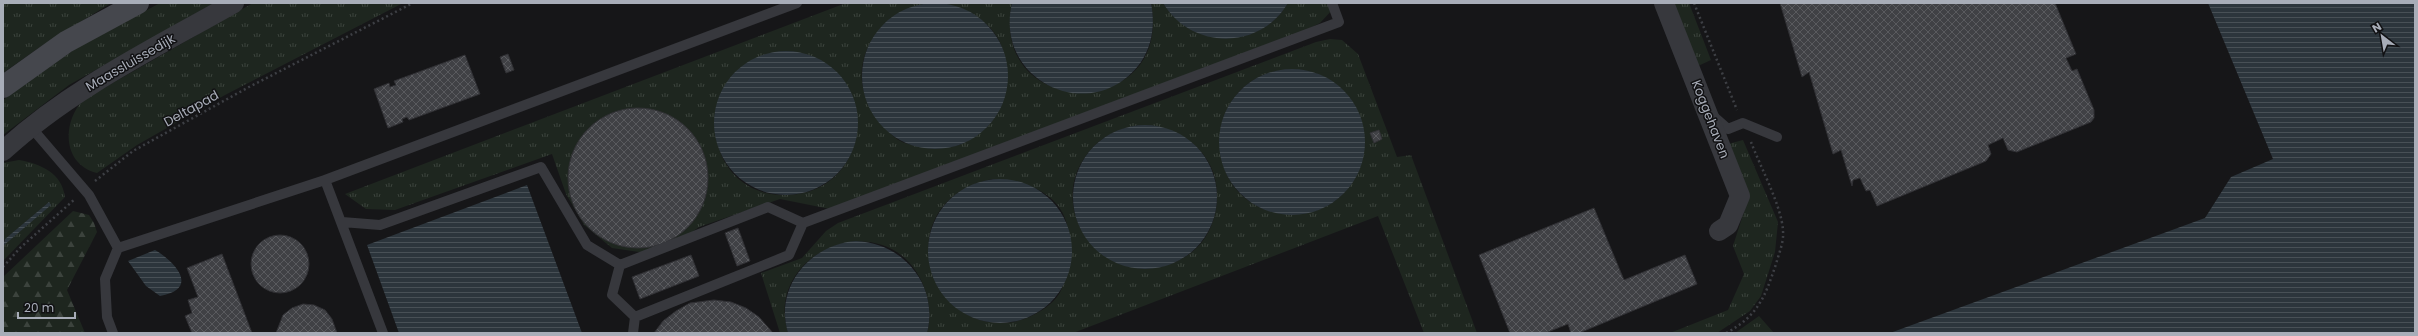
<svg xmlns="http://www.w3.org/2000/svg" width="2418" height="336" font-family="Poppins,sans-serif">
<defs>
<pattern id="grass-tufts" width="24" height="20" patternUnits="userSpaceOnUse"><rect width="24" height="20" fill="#1e261f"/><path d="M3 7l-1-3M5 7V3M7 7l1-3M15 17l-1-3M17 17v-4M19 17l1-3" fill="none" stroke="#3c433d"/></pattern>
<pattern id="forest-firs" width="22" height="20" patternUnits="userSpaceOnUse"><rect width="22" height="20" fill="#1e261f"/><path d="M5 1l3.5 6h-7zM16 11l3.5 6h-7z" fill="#3c433d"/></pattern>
<pattern id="water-rules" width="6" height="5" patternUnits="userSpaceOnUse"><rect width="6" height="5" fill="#2c353c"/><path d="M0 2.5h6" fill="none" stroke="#485056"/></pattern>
<pattern id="building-cross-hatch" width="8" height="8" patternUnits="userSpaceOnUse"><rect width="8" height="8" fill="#404145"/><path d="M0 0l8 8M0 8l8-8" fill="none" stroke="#595a5e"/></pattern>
</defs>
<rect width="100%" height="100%" fill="#161618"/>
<path fill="url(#grass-tufts)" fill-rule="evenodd" d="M 3,3 L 111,3 L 40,47 L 3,73 Z
M 160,3 L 214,3 L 69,85 L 3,135 L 3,100 L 75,49 Z
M 253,3 L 403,3 L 225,95 L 137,145 L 97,173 C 62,164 62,123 83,100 Z
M 846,3 L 1012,3 C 988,122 1174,122 1151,3 L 1163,3 C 1191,48 1260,51 1288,3 L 1331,3 L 1333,9 L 1320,23 L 1302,32 L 830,209 L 780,199 L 699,227 L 673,246 L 646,253 L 612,248 L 584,225 L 566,194 L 552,154 L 395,210 L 366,209 L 345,194 ZM 929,4 C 959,3 997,20 1004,54 C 1005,60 1004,68 1005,75 C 1005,103 998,123 972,138 C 965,143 956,147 947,147 C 935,148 919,147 908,144 C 893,140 885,128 877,116 C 873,110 867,103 865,95 C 850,52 887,8 929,4 ZM 783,52 C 879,51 882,192 787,195 C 696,198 688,61 783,52 Z
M 1673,3 L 1689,3 L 1711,60 L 1698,66 Z
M 1330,39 L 1342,40 L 1358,54 L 1397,157 L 1411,155 L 1477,333 L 1424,333 L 1378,216 L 1073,333 L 927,333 C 932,314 929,297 921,280 C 883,203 763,252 788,333 L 780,333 L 761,273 L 802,258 L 826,231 L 838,223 L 1316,42 ZM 1292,69 C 1389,73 1384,216 1291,214 C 1196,212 1196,73 1292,69 ZM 1148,125 C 1184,129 1216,154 1217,193 C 1218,218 1207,244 1185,257 C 1111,301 1035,208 1093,147 C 1108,132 1127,125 1148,125 ZM 992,179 C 1020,179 1057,191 1066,221 C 1069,230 1065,245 1064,254 C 1064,264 1066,279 1062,288 C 1056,305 1032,318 1014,322 C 923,336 888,200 992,179 Z
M 1743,140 L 1778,222 L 1775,252 L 1761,296 L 1750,311 L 1717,333 L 1670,333 L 1728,310 L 1744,274 L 1733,246 L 1749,196 L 1728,144 Z
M 19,160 C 41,164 62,173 65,197 L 3,261 L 3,246 L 49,202 L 3,241 L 3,163 Z
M 1759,316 L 1774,333 L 1735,333 Z"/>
<path fill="url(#forest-firs)" d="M 73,211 L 89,215 L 94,223 L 97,232 L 67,290 L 85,333 L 3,333 L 3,277 Z"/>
<path fill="url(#water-rules)" d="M 1012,3 L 1151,3 C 1155,23 1153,44 1141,62 C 1094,128 993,82 1012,3 Z
M 1163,3 L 1288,3 C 1260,51 1191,50 1163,3 Z
M 2208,3 L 2415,3 L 2415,333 L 1890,333 L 2205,218 L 2231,177 L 2273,159 Z
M862 76a73 73 0 1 1 146 0a73 73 0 1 1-146 0Z
M714 123a72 72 0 1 1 144 0a72 72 0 1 1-144 0Z
M1219 142a73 73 0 1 1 146 0a73 73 0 1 1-146 0Z
M1073 197a72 72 0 1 1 144 0a72 72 0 1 1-144 0Z
M928 251a72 72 0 1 1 144 0a72 72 0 1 1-144 0Z
M 527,185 L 582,333 L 399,333 L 367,245 Z
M 49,202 L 51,205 L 3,246 L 5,239 Z
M 856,241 C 904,243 939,286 927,333 L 788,333 C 774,286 811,244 856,241 Z
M 155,250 C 177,263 199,289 160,296 L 146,286 L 128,261 Z"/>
<path fill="url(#building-cross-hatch)" stroke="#303034" d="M 1780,3 L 2055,3 L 2076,54 L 2066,58 L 2072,71 L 2077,69 L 2094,110 L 2094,118 L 2091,122 L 2017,152 L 2008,150 L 2003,138 L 1988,145 L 1991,154 L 1986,161 L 1877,206 L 1870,190 L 1866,191 L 1860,178 L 1853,180 L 1852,186 L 1841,150 L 1833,154 L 1809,72 L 1802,77 Z
M 508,54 L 514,70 L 506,73 L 500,57 Z
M 465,55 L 480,94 L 409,120 L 407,117 L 402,119 L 403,122 L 388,128 L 374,89 L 389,83 L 390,87 L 396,85 L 394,81 Z
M568 178a70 70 0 1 1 140 0a70 70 0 1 1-140 0Z
M 1379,130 L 1382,139 L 1374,143 L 1370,133 Z
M 1594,208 L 1624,280 L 1685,255 L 1697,284 L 1579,333 L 1571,333 L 1568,324 L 1545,333 L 1510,333 L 1479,255 Z
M 738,228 L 750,261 L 737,266 L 725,233 Z
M251 264a29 29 0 1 1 58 0a29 29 0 1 1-58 0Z
M 222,254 L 252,333 L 192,333 L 185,316 L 192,313 L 188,300 L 198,297 L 187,268 Z
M 691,255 L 699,276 L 640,299 L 632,277 Z
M 714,300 L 731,302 L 746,308 L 759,317 L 773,333 L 654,333 L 663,321 L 676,311 L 690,303 Z
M 303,304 L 314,305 L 325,310 L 332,319 L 337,333 L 276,333 L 283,315 L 292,308 Z"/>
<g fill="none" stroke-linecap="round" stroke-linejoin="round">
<path stroke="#3d3f44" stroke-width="2.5" stroke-dasharray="2 3" stroke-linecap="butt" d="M 1694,3 L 1737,110
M 95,181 L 133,151 L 249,87 L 413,3
M 3,267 L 20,248 L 75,199
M 1726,333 C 1758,316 1765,297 1776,264 C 1779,253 1784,242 1783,231 C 1782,207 1760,166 1751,142"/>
<path stroke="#37383d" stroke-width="10" d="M 1712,115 L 1728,129 L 1743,123 L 1777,137
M 30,126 L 89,195 L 118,248
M 325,180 L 383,333
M 342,222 L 380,225 L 541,167 L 587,245 L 620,265
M 803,223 L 789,255 L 635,317 L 612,295 L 620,265 L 768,207 L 803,223 L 1339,22 L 1332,3
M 113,333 L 107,317 L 105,279 L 118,248 L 325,180 L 797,3
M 633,333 L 635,317"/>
<path stroke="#37383d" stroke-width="20" d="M 1664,3 L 1740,196 L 1728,225 L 1719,231
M 3,151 C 70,89 155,48 234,3"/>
<path stroke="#45474d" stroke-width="22" d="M 3,87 L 66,42 L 138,3"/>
</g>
<g text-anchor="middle" stroke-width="3" stroke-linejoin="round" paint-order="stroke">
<g font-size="13" fill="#a8adb8" stroke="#111113">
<text transform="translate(130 62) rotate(-30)" y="5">Maassluissedijk</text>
<text transform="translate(191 108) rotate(-29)" y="5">Deltapad</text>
<text transform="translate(1711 119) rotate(69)" y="5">Koggehaven</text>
</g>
</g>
<rect width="2418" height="336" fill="none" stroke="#a8adb8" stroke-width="8"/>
<g transform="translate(2382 36) rotate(329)" stroke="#111113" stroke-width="3" paint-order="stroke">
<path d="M0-3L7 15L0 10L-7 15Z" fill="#a8adb8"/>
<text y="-6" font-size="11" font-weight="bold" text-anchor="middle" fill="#a8adb8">N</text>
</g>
<path d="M18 312v6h57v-6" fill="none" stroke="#a8adb8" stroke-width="2"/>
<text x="24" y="312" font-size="12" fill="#a8adb8" stroke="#111113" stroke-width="3" paint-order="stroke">20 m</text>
</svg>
